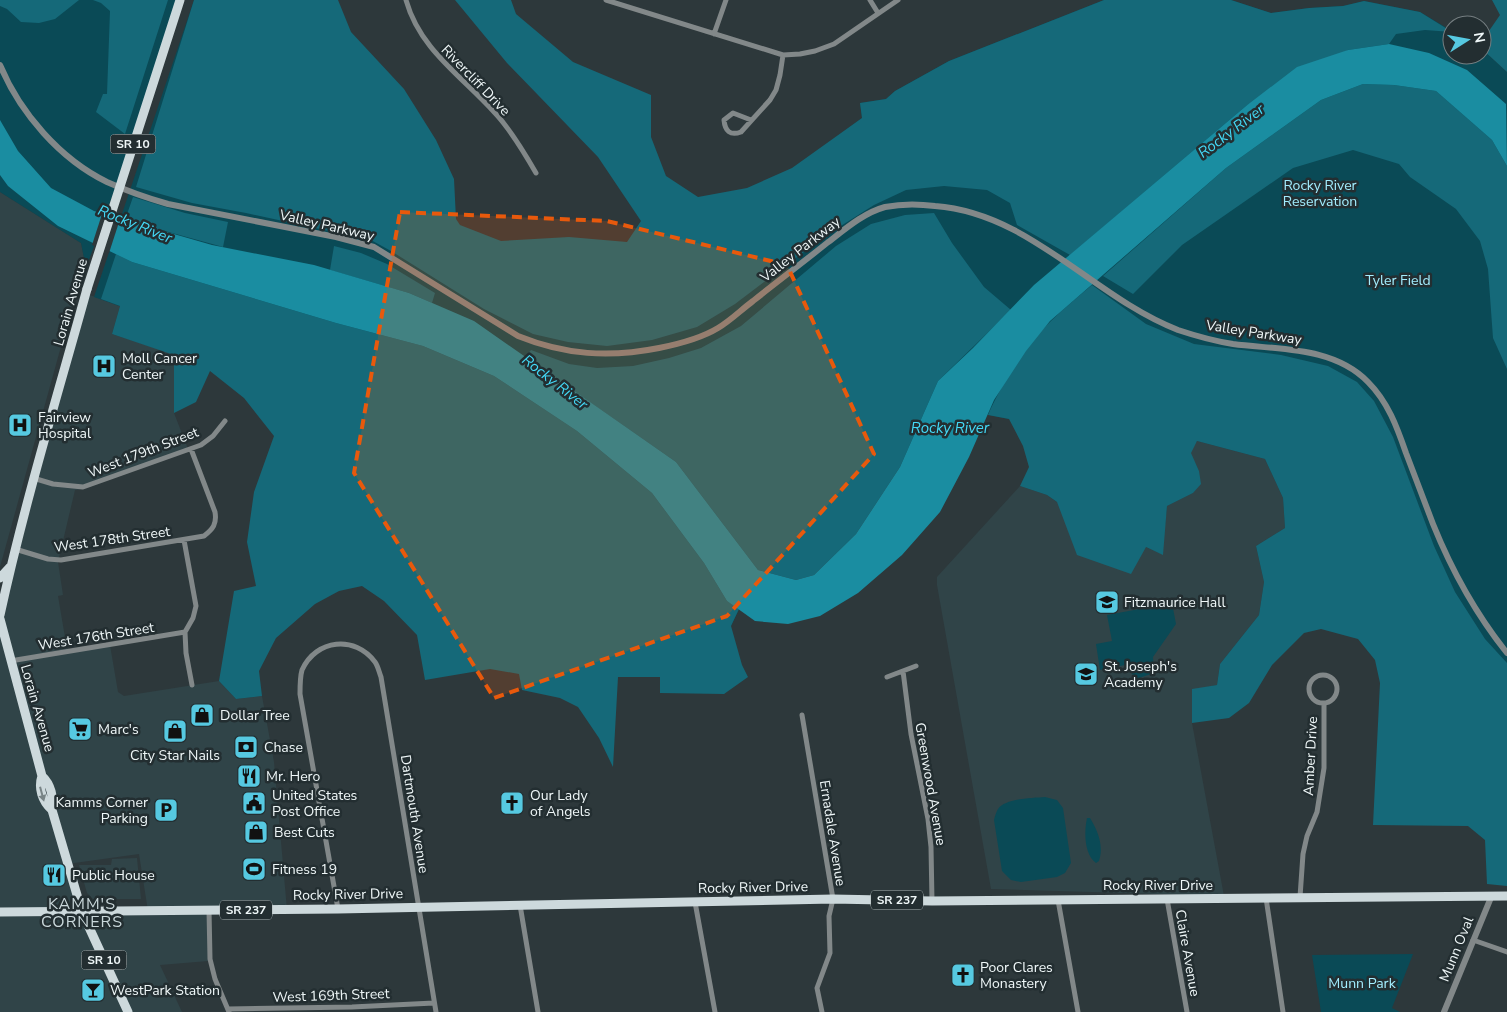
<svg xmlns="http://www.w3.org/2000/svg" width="1507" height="1012" font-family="'Nunito Sans',sans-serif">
<rect width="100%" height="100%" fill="#2d383b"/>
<path fill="#304448" d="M 0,192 L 81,243 L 86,268 L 78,285 L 0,567 Z
M 87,294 L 120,306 L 112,334 L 174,354 L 174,413 L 188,449 L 83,489 L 75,490 L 58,562 L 63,595 L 58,596 L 67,649 L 12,659 L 1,619 Z
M 1197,441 L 1265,459 L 1283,498 L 1285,528 L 1256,546 L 1264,582 L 1259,615 L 1220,664 L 1217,685 L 1192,690 L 1192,723 L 1224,896 L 991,889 L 937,585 L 937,577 L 1020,486 L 1047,495 L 1079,518 L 1162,554 L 1167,506 L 1193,493 L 1199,471 L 1190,453 Z
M 0,627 L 80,914 L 207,912 L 208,961 L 160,965 L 182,1012 L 0,1012 Z
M 110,645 L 118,692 L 124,696 L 219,681 L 236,699 L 262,696 L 274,762 L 287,910 L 148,911 L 139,854 L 67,864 L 10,661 Z
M 137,858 L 141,899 L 93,899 L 87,893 L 79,865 L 111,865 L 112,859 Z"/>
<path fill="#0a4a56" d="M 0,0 L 184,0 L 86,268 L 81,243 L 0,192 Z
M 194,0 L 300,0 L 459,253 L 636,281 L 850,127 L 862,118 L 860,103 L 886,99 L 895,91 L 949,61 L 1104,0 L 1231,0 L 1271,13 L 1309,8 L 1343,6 L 1364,1 L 1420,12 L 1452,31 L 1452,55 L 1482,55 L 1482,49 L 1507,72 L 1507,760 L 1344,450 L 1009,419 L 929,403 L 900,467 L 758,570 L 731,626 L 257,355 L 94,297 Z
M 1172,603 L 1176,624 L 1153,657 L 1154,673 L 1136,679 L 1125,665 L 1100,670 L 1096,644 L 1112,641 L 1107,615 Z
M 1045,797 L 1057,800 L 1063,808 L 1071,863 L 1065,873 L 1057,877 L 1021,882 L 1011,880 L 1002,871 L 994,820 C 995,816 996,812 998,809 C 1006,798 1033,798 1045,797 Z
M 1087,818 L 1090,818 C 1098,831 1104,846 1099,861 L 1096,863 C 1084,854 1084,832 1087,818 Z
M 1413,954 L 1392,1008 L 1400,1012 L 1321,1012 L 1312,955 Z"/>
<path fill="#156979" d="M 0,0 L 79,0 L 55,19 L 39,23 L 21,22 L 7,9 L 0,6 Z
M 93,0 L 168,0 L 125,134 L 96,112 L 103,94 L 107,94 L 110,11 L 101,3 Z
M 194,0 L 338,0 L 351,32 L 404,89 L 436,140 L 454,179 L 456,219 L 460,225 L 501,241 L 569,237 L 627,242 L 641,221 L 598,157 L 507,63 L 455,0 L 511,0 L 516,14 L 573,62 L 651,95 L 651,137 L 666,176 L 698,197 L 747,188 L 792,168 L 862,118 L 860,103 L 886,99 L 895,91 L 949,61 L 1104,0 L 1231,0 L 1271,13 L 1309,8 L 1343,6 L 1364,1 L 1420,12 L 1452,32 L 1425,30 L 1396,34 L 1389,44 L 1348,50 L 1246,106 L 1070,255 L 1017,225 L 1010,203 L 987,190 L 944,186 L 906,190 L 874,205 L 825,236 L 735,304 L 697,327 L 652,340 L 607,346 L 568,342 L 533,334 L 484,309 L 391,251 L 371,240 L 246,213 L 192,203 L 136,187 Z
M 1492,0 L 1507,0 L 1507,72 L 1482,49 L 1482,41 L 1500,15 Z
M 1363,84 L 1394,85 L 1436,91 L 1492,140 L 1507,166 L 1507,369 L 1493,338 L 1488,269 L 1480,241 L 1456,209 L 1410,177 L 1399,164 L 1353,150 L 1293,168 L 1182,245 L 1133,294 L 1103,276 L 1226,168 L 1321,100 Z
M 133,197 L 185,213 L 228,222 L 223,247 L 125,220 Z
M 934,213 L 952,243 L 984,287 L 1011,310 L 938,381 L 900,467 L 856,534 L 814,575 L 796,580 L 758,570 L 676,462 L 525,357 L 531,350 L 569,364 L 597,368 L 633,366 L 669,358 L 701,348 L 741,326 L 836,246 L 871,224 L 905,215 Z
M 334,246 L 361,253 L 387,264 L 435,293 L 432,303 L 409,293 L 330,270 Z
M 116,254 L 132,262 L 336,323 L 423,346 L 494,376 L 577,431 L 652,493 L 704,563 L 727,601 L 739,609 L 731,626 L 742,665 L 748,677 L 724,694 L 660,693 L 660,677 L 618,677 L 613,767 L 599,738 L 578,707 L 560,698 L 522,690 L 519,674 L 490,669 L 425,680 L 417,635 L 384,601 L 362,586 L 339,591 L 315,604 L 276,638 L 259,671 L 262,696 L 236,699 L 219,681 L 234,591 L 256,586 L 247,542 L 254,492 L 274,436 L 244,398 L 210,371 L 196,402 L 174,413 L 174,355 L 112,334 L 120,306 L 101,299 Z
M 1092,285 L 1146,324 L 1194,344 L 1281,355 L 1328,366 L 1357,382 L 1374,401 L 1393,437 L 1434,546 L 1455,592 L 1485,639 L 1507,663 L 1507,886 L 1487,884 L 1485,840 L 1468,826 L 1373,825 L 1380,683 L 1375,660 L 1358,639 L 1321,629 L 1304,633 L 1272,665 L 1249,703 L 1229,718 L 1192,723 L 1192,689 L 1217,685 L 1220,664 L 1259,615 L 1264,582 L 1256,546 L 1285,528 L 1283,498 L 1265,459 L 1197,441 L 1191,453 L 1199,471 L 1201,484 L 1193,493 L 1167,506 L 1163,555 L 1146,547 L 1131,574 L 1077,555 L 1057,502 L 1047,495 L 1020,486 L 1029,467 L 1023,446 L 1009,419 L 988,415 C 1002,383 1026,345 1051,321 C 1064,308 1078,297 1092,285 Z"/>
<path fill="#1a8da1" d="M 1389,44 L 1429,53 L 1467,70 L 1506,104 L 1507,166 L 1492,140 L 1436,91 L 1394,85 L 1363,84 L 1321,100 L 1226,168 L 1050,321 L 1026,351 L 994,400 L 969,457 L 940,512 L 902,555 L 858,593 L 820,616 L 788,624 L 755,621 L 727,601 L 704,563 L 652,493 L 577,431 L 494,376 L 423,346 L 336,323 L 132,262 L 58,226 L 8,186 L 0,175 L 0,120 L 18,151 L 51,188 L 94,211 L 212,245 L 314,265 L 409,293 L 474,321 L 676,462 L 758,570 L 796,580 L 814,575 L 856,534 L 900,467 L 938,381 L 973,348 L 1034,285 L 1246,106 L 1297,67 L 1348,50 Z"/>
<path fill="#2d383b" d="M 103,211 L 121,216 L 109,253 L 92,245 Z"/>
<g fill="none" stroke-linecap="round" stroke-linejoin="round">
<path stroke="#828889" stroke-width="5" d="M 406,0 C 420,50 462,76 495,113 C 511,130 524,152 536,173
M 606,0 L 783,55 L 800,54 L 815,51 L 834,44 L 898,0
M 870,0 L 878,13
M 714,34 L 726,0
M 751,120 L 733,113 L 724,120 C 725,131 730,136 741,132 L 770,100 L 776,90 L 780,75 L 783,55
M 33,478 L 53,484 L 83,487 L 201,445 L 213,436 L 225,421
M 184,540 L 196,606 L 193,618 L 185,632 L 186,653 L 192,685
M 15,549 L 48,559 L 61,560 L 204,536 C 213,529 217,524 215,512 L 191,449
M 10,661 L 185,632
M 903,671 L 911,734 L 928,819 L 931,847 L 932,901
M1309 689a14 14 0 1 1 28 0a14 14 0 1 1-28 0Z
M 887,677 L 916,666
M 802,715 L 833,899 L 829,916 L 830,953 L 817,988 L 822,1012
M 1300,897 L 1303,854 L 1307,836 L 1317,812 L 1324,768 L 1324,703
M 1266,898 L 1283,1012
M 1167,899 L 1187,1012
M 1058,900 L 1078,1012
M 695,902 L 715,1012
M 520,905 L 538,1012
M 338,909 L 300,694 C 300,687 300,677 302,670 C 316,639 355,635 375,662 C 378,666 379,672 381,677 L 436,1012
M 209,910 L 210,959 L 215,979 L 229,1012
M 1473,940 L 1507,952
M 228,1009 L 352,1007 L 434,1003"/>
<path stroke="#828889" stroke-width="6" d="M 0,65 C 20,113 60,159 107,182 C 127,191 147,198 168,204 L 336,237 L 374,247 L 518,336 C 565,355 609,358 659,348 C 679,344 700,339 718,328 C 730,321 741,310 753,301 C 777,282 802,263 827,243 C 844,230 863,213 885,207 C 900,204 920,204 935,206 C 1030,213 1093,297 1178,330 C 1196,336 1214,341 1233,344 C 1278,350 1333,346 1368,382 C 1388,402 1397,427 1406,453 C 1415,477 1424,500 1433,524 C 1452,571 1475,613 1507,653
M 1444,1012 L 1492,895"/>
<path stroke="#cdd9dc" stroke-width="9" d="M 0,578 L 10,567
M 0,615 C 24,505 57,397 87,289
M 0,619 L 42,776 C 51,784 54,798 52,810 L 82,912 L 128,1012
M 42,776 C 38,788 42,801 52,810
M 0,912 L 338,909 L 833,899 L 932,901 L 1507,896"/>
<path stroke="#cdd9dc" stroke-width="9" d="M 87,289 L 180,0"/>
</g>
<defs><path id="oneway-solid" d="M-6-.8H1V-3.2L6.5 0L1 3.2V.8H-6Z" transform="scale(1.25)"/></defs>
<use fill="#788486" href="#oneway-solid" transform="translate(42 794) rotate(75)"/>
<path fill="#e8590c" fill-opacity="0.2" stroke="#e8590c" stroke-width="4" stroke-dasharray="10 6" stroke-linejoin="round" d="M 400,212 L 607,221 L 787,265 L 874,454 L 727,616 L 494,698 L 354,473 Z"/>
<defs>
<g id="hospital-square" transform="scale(1.25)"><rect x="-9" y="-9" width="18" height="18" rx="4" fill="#56c9e1" stroke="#232e31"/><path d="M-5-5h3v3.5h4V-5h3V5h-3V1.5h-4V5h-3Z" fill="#111"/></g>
<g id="school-square" transform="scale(1.25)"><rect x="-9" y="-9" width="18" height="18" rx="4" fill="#56c9e1" stroke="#232e31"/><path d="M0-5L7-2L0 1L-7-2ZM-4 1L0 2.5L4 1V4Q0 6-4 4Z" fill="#111"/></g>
<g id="shop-square" transform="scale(1.25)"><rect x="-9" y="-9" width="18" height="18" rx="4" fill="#56c9e1" stroke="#232e31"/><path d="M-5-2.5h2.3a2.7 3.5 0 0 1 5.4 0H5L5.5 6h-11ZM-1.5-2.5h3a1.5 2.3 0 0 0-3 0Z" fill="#111"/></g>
<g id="supermarket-square" transform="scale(1.25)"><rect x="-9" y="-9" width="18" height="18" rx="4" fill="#56c9e1" stroke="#232e31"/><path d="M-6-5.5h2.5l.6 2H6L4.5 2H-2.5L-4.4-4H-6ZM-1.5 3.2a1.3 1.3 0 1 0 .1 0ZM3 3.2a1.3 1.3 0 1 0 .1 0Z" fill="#111"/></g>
<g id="bank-square" transform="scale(1.25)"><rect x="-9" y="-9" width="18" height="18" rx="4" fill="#56c9e1" stroke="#232e31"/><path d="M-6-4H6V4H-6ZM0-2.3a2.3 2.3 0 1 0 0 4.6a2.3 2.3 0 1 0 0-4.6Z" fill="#111"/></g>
<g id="restaurant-square" transform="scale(1.25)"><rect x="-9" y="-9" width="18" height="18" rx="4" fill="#56c9e1" stroke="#232e31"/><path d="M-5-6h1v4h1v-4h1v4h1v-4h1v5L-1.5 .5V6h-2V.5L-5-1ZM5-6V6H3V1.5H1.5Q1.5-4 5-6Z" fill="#111"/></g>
<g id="civic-square" transform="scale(1.25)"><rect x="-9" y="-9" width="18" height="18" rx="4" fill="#56c9e1" stroke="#232e31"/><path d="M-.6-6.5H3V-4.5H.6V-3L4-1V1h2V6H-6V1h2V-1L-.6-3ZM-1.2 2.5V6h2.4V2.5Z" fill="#111"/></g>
<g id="church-square" transform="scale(1.25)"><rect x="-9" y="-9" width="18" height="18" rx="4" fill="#56c9e1" stroke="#232e31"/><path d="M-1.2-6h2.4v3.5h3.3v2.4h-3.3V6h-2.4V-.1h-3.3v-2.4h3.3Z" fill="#111"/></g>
<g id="parking-square" transform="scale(1.25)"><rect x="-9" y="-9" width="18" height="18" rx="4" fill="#56c9e1" stroke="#232e31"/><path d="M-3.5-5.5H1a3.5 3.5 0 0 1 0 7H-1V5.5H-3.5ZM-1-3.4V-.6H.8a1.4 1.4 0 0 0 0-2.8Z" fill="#111"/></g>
<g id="stadium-square" transform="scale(1.25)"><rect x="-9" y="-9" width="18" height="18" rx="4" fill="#56c9e1" stroke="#232e31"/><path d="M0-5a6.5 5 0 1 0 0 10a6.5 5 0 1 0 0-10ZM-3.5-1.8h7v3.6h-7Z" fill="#111"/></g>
<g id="bar-square" transform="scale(1.25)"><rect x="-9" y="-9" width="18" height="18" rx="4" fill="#56c9e1" stroke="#232e31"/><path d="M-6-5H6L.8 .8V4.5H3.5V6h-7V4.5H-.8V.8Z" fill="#111"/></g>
</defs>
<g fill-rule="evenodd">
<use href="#hospital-square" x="104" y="366"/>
<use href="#hospital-square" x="20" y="425"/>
<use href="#school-square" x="1107" y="602"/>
<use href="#school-square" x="1086" y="674"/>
<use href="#shop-square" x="202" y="715"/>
<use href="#supermarket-square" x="80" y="729"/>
<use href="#shop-square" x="175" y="731"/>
<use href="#bank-square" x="246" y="747"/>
<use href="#restaurant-square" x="249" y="776"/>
<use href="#civic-square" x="254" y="803"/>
<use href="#church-square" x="512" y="803"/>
<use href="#parking-square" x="166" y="810"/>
<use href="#shop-square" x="256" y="832"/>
<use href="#stadium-square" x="254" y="869"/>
<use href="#restaurant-square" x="54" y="875"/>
<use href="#church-square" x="963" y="975"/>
<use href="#bar-square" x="93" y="990"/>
</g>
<g text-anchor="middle" stroke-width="5" stroke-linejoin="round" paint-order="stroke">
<g fill="#232e31" stroke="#b2bbbc" stroke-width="1">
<rect x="110.5" y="134.5" width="45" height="19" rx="4"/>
<rect x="871" y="890.5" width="52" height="19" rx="4"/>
<rect x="220" y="900.5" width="52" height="19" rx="4"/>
<rect x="81.5" y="950.5" width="45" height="19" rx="4"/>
</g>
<g font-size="12" font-weight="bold" fill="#eff7f8">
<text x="133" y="148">SR 10</text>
<text x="897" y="904">SR 237</text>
<text x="246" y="914">SR 237</text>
<text x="104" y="964">SR 10</text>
</g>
<g font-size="14" fill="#eff7f8" stroke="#232e31">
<text transform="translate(476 80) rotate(46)" y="5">Rivercliff Drive</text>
<text transform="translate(327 225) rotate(13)" y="5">Valley Parkway</text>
<text transform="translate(800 249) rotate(-38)" y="5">Valley Parkway</text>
<text transform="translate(70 302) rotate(-74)" y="5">Lorain Avenue</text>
<text transform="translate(1254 332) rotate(9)" y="5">Valley Parkway</text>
<text transform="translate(143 452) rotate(-21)" y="5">West 179th Street</text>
<text transform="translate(112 539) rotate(-8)" y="5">West 178th Street</text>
<text transform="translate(96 636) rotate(-9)" y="5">West 176th Street</text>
<text transform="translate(38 708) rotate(74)" y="5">Lorain Avenue</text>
<text transform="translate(1310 756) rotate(-87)" y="5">Amber Drive</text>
<text transform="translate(931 784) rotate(80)" y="5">Greenwood Avenue</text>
<text transform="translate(415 814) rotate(81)" y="5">Dartmouth Avenue</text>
<text transform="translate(833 833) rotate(81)" y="5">Ernadale Avenue</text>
<text x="1158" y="890">Rocky River Drive</text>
<text transform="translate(753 887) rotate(-1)" y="5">Rocky River Drive</text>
<text transform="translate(348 894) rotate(-1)" y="5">Rocky River Drive</text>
<text transform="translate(1456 949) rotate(-68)" y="5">Munn Oval</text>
<text transform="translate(1188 953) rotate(80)" y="5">Claire Avenue</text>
<text transform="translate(331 995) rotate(-2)" y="5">West 169th Street</text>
</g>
<g font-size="14" fill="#a2edfe" stroke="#232e31">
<text x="1320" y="190">Rocky River<tspan x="1320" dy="16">Reservation</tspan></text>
<text x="1398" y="285">Tyler Field</text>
<text x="1362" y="988">Munn Park</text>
</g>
<g font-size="14" fill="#eff7f8" stroke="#232e31" text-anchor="start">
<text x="122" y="363">Moll Cancer<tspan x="122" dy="16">Center</tspan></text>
<text x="38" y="422">Fairview<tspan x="38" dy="16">Hospital</tspan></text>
<text x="1124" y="607">Fitzmaurice Hall</text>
<text x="1104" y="671">St. Joseph's<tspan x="1104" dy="16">Academy</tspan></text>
<text x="220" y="720">Dollar Tree</text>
<text x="98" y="734">Marc's</text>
<text x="264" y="752">Chase</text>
<text x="175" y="760" text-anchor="middle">City Star Nails</text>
<text x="266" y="781">Mr. Hero</text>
<text x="272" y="800">United States<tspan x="272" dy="16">Post Office</tspan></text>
<text x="530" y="800">Our Lady<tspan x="530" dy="16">of Angels</tspan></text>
<text x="148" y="807" text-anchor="end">Kamms Corner<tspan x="148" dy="16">Parking</tspan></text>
<text x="274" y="837">Best Cuts</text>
<text x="272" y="874">Fitness 19</text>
<text x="72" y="880">Public House</text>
<text x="980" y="972">Poor Clares<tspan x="980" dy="16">Monastery</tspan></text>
<text x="110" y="995">WestPark Station</text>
</g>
<g font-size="15" font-style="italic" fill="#44daf7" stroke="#232e31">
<text transform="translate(1231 131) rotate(-37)" y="5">Rocky River</text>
<text transform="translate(135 224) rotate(22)" y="5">Rocky River</text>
<text transform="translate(555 382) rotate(38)" y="5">Rocky River</text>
<text x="950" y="433">Rocky River</text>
</g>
<g font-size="16" letter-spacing="1" fill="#c9d7da" stroke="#232e31">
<text x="82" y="909">KAMM'S<tspan x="82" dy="18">CORNERS</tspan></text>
</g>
</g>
<g transform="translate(1467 40) rotate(79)"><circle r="24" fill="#232e31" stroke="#757e81"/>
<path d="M0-4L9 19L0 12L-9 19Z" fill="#56c9e1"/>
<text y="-8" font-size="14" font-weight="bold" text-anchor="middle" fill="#eff7f8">N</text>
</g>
</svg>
